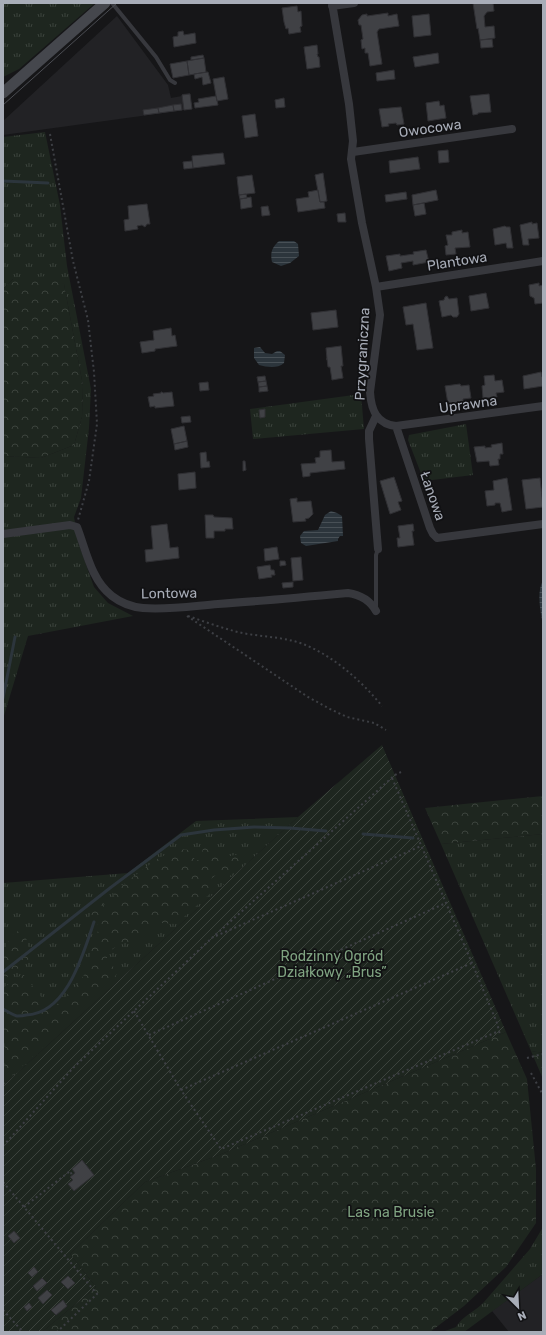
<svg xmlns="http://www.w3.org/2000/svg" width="546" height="1335" font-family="Rubik,sans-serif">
<defs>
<pattern id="grass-tufts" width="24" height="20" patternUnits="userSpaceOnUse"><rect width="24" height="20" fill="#1e261f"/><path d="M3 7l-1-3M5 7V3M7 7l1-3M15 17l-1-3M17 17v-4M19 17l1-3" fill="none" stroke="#3c433d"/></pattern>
<pattern id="forest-crowns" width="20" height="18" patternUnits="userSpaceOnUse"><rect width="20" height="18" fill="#1e261f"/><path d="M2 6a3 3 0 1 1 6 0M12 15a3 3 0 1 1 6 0" fill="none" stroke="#3c433d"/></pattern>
<pattern id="garden-furrows" width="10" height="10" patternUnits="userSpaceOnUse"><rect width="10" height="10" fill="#1e261f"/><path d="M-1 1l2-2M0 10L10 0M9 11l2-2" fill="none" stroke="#3c433d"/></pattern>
<pattern id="water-rules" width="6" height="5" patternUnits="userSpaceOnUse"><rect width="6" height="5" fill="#2c353c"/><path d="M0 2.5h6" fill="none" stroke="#485056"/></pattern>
</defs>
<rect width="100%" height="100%" fill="#161618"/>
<path fill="#222225" d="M 117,16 L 168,85 L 171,98 L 182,96 L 182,94 L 190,93 L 192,109 L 3,135 L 3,121 Z
M 543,1274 L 543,1332 L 509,1332 L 492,1311 Z"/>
<path fill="url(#grass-tufts)" d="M 3,3 L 95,3 L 19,69 L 3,77 Z
M 45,132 L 60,205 L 67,266 L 91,389 L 89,428 L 81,498 L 74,517 L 79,545 L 94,587 L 108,603 L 133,616 L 28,636 L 3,719 L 3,456 L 41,458 L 74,445 L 82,417 L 83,386 L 64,284 L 13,279 L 3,289 L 3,137 Z
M 361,394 L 364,429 L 253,439 L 250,409 Z
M 466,424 L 473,475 L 424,481 L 408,440 L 409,435 Z
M 298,817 L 3,1086 L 3,883 L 128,873 L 196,821 Z
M 543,834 L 543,1053 L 531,1051 L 441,844 Z
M 543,1227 L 543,1274 L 464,1332 L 445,1332 L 445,1331 L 456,1327 C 462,1316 476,1311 484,1302 L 530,1249 Z"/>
<path fill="url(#forest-crowns)" d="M 48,276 L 64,284 L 83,386 L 82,417 L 74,445 L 41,458 L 3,456 L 3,289 L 13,279 Z
M 543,796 L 543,834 L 441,844 L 425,808 Z
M 204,840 L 209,841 L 213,853 L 222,859 C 232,854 240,854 251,856 L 230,876 L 217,874 L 211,879 L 213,891 L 176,924 L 161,923 L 139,938 L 117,946 L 107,953 L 107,962 L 119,971 L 106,988 L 3,1084 L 3,1067 L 4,1068 L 6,1053 L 3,1034 L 3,988 L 23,974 L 46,1003 L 59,1004 L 77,985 L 89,968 L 90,953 L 98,931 L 97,921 L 89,918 L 94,904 L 104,901 L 101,920 L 111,912 L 116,902 L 113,892 L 157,859 L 177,849 L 190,850 L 195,860 L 201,860 Z
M 16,931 L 25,934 L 31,957 L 14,972 L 3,980 C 3,958 1,948 16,931 Z
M 506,1032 L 527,1079 L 536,1169 L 536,1223 L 506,1267 L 464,1306 L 430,1332 L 42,1332 L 96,1287 L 70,1254 L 145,1182 L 219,1155 Z
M 531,1051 L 543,1053 L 543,1079 Z"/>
<path fill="url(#garden-furrows)" d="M 382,745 L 506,1032 L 219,1155 L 145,1182 L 70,1254 L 96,1287 L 42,1332 L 3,1332 L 3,1086 L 298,817 Z"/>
<path fill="url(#water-rules)" d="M 279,241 L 294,241 L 298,244 L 299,256 L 290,263 L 281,266 L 272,262 C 270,253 272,247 279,241 Z
M 260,347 L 265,353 L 272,354 L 277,351 L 280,351 L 285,355 L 284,363 C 277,369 267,367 259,365 L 254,358 L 254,348 Z
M 331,511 L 337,513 L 342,516 L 343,536 L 340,536 L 338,539 L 338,541 L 306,546 L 301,543 L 300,536 L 304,531 L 318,530 L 325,515 Z
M 543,580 L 543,626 C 541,612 536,594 543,580 Z"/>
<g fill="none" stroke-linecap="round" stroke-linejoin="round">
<path stroke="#2c353c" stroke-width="3" d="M 3,181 L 48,183
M 3,698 L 15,637
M 363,834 L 413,838
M 3,972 L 110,888 L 181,835 L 214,830 L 254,827 L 290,828 L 326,831
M 3,1009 C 7,1011 12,1015 17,1016 C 19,1016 23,1016 26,1015 C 67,1014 83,954 94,922"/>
</g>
<path fill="#404145" stroke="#303034" d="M 473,3 L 493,3 L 494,11 L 487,12 L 484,16 L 485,27 L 494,26 L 495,38 L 480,40 L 478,28 L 477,29 Z
M 297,6 L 298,12 L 301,11 L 302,26 L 300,27 L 301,32 L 289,34 L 288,28 L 286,29 L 284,22 L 282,8 Z
M 388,13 L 388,16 L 397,14 L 399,26 L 379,29 L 377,32 L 382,64 L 370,66 L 368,53 L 365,53 L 365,48 L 362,49 L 361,40 L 363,39 L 361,25 L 359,25 L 358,20 L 362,15 L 367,14 L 367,16 Z
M 429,14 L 431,35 L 414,37 L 412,16 Z
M 183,31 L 184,35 L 195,33 L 196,43 L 174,47 L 173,37 L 178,36 L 178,32 Z
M 492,39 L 493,47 L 481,48 L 480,40 Z
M 317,45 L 318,54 L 317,54 L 318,57 L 319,57 L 320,67 L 307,69 L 304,47 Z
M 438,53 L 439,63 L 415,67 L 413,57 Z
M 203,55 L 204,58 L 191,60 L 191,57 Z
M 204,58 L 206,72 L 189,75 L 187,61 Z
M 187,61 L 189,75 L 173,78 L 170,64 Z
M 394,70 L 395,79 L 377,81 L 376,73 Z
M 208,72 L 211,83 L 203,85 L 202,77 L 195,79 L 194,74 Z
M 224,77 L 228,99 L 217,101 L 213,79 Z
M 190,94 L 192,109 L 184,110 L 182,95 Z
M 489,94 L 491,112 L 478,113 L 478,114 L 473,115 L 470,96 Z
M 216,96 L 218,105 L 195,108 L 194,103 L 199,102 L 198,99 Z
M 284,98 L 285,107 L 276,108 L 275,100 Z
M 439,101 L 440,106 L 444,105 L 446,118 L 428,121 L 426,103 Z
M 181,104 L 182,110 L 174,111 L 173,105 Z
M 173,105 L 174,111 L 159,113 L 158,108 Z
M 401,107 L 404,124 L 397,125 L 396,123 L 388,124 L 389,126 L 382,127 L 379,109 Z
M 158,108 L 159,113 L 144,115 L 143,110 Z
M 255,114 L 258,136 L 245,138 L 242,116 Z
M 448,150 L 449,162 L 439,163 L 438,151 Z
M 223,153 L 225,164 L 193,168 L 192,156 Z
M 418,157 L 420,169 L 390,173 L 389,161 Z
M 192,161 L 193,168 L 184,169 L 183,162 Z
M 323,173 L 327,201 L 320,202 L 315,175 Z
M 252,175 L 255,193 L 239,195 L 237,177 Z
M 318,190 L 320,202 L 324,202 L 325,208 L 298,212 L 296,199 L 309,197 L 308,192 Z
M 436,190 L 438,200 L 413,205 L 412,195 Z
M 406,192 L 407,199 L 386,202 L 385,195 Z
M 246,194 L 247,198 L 240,199 L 239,195 Z
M 251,197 L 252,207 L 241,209 L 240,199 Z
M 424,203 L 426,214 L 415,216 L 413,205 Z
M 147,204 L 150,224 L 147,224 L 145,227 L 142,225 L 137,226 L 138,229 L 125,231 L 124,220 L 129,219 L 128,206 Z
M 268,206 L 270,215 L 262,216 L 261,207 Z
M 345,213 L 346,222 L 338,222 L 337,214 Z
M 532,222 L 532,224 L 537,223 L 539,238 L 528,239 L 529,245 L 523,245 L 520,225 Z
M 505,226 L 506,227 L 510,227 L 513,248 L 507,248 L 506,243 L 495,245 L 493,229 Z
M 462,230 L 462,233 L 468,232 L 470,247 L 455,248 L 456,254 L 446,255 L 445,246 L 448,245 L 446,235 L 452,235 L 452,232 Z
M 426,250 L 429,262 L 413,265 L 413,261 L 401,263 L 402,268 L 389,271 L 386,256 L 400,254 L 400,256 L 414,254 L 413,252 Z
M 539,283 L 539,286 L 543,285 L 543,303 L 535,304 L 534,298 L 530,296 L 529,285 Z
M 486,293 L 489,308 L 471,311 L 469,296 Z
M 447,296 L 449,299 L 457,298 L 459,314 L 457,317 L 453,317 L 451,315 L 442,317 L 439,301 L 444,300 L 445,297 Z
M 426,303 L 433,348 L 417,350 L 413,324 L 406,325 L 403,307 Z
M 336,310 L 338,327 L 313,330 L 311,313 Z
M 171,328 L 172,336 L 175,335 L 177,346 L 155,349 L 155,351 L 142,353 L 140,342 L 154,340 L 153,331 Z
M 341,346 L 343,366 L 341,366 L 343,378 L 332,380 L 330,367 L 328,367 L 327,359 L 326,359 L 327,359 L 326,348 Z
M 541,372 L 542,377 L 543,376 L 543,386 L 524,389 L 523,376 Z
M 494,375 L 495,381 L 502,380 L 504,392 L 496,393 L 497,397 L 483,398 L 482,386 L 485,385 L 484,376 Z
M 265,376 L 266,381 L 258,382 L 257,377 Z
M 266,381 L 267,386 L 259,387 L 258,382 Z
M 208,382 L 209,390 L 200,391 L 199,383 Z
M 460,384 L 461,386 L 469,385 L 471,398 L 463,399 L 463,402 L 448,404 L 445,386 Z
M 267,386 L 268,391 L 259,392 L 259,387 Z
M 161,392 L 162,392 L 163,393 L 172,392 L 174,406 L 155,408 L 155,406 L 150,407 L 148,397 L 154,396 L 153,394 L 161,393 Z
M 265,409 L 265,417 L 260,418 L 259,410 Z
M 190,416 L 191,422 L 182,423 L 181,417 Z
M 184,426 L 187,441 L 174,444 L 171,429 Z
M 187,441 L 188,447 L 175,450 L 174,444 Z
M 502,443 L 503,454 L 500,454 L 500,459 L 498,459 L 499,465 L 490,466 L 489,461 L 477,462 L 474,447 L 485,446 L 485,448 L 492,447 L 491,445 Z
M 331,450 L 332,462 L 344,461 L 345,469 L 310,473 L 310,476 L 303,477 L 301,464 L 316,463 L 315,458 L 320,457 L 320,451 Z
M 206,452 L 207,462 L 209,461 L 210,467 L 201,468 L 200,453 Z
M 243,461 L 245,461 L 246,470 L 243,471 Z
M 195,472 L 196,488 L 179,490 L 178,474 Z
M 394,477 L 402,501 L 398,502 L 401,510 L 390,514 L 380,481 Z
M 507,478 L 512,510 L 502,512 L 500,503 L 495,503 L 495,505 L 487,506 L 485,491 L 494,490 L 493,481 Z
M 540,478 L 543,507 L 526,509 L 522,480 Z
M 297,498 L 297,502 L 311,501 L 313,514 L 309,518 L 305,519 L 306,521 L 293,522 L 290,499 Z
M 205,515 L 213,515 L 214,517 L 232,518 L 233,529 L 225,529 L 225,531 L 214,531 L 214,538 L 206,538 Z
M 167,524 L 170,548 L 178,547 L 179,558 L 146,562 L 145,550 L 153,549 L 151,526 Z
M 413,524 L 414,531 L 412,531 L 414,545 L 398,547 L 397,538 L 400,538 L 398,526 Z
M 277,547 L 279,559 L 265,561 L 264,549 Z
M 301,557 L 303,580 L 293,581 L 291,558 Z
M 280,561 L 285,561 L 286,565 L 280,566 Z
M 270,565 L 271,570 L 274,570 L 275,575 L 271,575 L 272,577 L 259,579 L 257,567 Z
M 293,582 L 293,587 L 283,588 L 282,583 Z
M 82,1160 L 94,1175 L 74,1191 L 68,1184 L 73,1180 L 70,1177 L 75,1173 L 72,1169 Z
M 14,1231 L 20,1238 L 14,1243 L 8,1236 Z
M 34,1267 L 38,1272 L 32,1277 L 28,1273 Z
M 68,1276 L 75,1283 L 68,1289 L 61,1282 Z
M 42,1278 L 47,1283 L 37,1291 L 33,1286 Z
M 47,1290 L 52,1295 L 43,1304 L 38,1298 Z
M 63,1300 L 67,1306 L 56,1315 L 51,1310 Z
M 29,1303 L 32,1307 L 27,1311 L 24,1307 Z"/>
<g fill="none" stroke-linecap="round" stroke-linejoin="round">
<path stroke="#3d3f44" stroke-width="2" stroke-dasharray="2 3" stroke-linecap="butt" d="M 50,134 L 73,261 L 88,320 L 94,372 L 97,424 L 89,481 L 78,520
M 187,616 L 308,697 L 330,709 L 347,717 L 374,723 L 386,730
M 188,616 C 203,621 219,627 234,631 C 252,636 271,636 289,640 C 324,647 360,679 382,706
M 392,778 L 472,963 L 497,1023 L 500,1035
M 216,936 L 421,846
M 134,1011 L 181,1090 L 221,1149 L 499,1031
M 149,1035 L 446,903
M 527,1058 L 543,1054
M 531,1073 L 543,1095
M 181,1090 L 472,963
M 3,1146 L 74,1067 L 213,937 L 395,775 L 401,772
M 3,1182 L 97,1294 L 57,1332
M 24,1207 L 70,1171 L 72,1175
M 3,1310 L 23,1332"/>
<path stroke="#37383d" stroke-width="4" d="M 112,3 L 156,57 L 170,80 L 175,83
M 376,608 L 376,555 L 378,549"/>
<path stroke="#37383d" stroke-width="8" d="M 332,3 L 349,104 L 353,141 L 351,159 L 362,223 L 376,287 L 380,315 L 370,392 C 371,409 376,424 396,426 L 430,528 L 433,534 L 437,538 L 543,524
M 332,6 L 354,3
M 353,152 L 512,129
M 376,287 L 543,261
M 376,416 L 369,431 L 369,439 L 378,549
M 396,426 L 543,406
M 3,534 L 70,525 L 77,527 C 86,550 91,580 112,596 C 121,603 132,607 143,608 C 168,610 193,606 218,604 C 262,601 305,597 348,593 C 361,595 370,600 376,611"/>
<path stroke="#45474d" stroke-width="11" d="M 3,93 L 105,3"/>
<path stroke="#4a4c52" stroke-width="1" d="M 3,105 L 117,3"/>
</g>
<g text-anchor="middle" stroke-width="3.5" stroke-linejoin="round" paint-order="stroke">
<g font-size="14" fill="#a8adb8" stroke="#111113">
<text transform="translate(430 128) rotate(-8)" y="5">Owocowa</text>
<text transform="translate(457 261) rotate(-9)" y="5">Plantowa</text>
<text transform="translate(362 354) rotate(-87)" y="5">Przygraniczna</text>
<text transform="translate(468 404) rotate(-8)" y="5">Uprawna</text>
<text transform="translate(433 496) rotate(71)" y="5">Łanowa</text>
<text transform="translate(169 593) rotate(-1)" y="5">Lontowa</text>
</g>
<g font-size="14" fill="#7fa381" stroke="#111113">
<text x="332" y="961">Rodzinny Ogród<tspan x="332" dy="16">Działkowy „Brus”</tspan></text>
<text x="391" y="1217">Las na Brusie</text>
</g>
</g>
<rect width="546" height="1335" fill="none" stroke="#a8adb8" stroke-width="8"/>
<g transform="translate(518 1307) rotate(156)" stroke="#111113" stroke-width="3" paint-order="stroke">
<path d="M0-3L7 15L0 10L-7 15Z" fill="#a8adb8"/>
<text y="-6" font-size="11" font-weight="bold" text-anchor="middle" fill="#a8adb8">N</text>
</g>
</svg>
